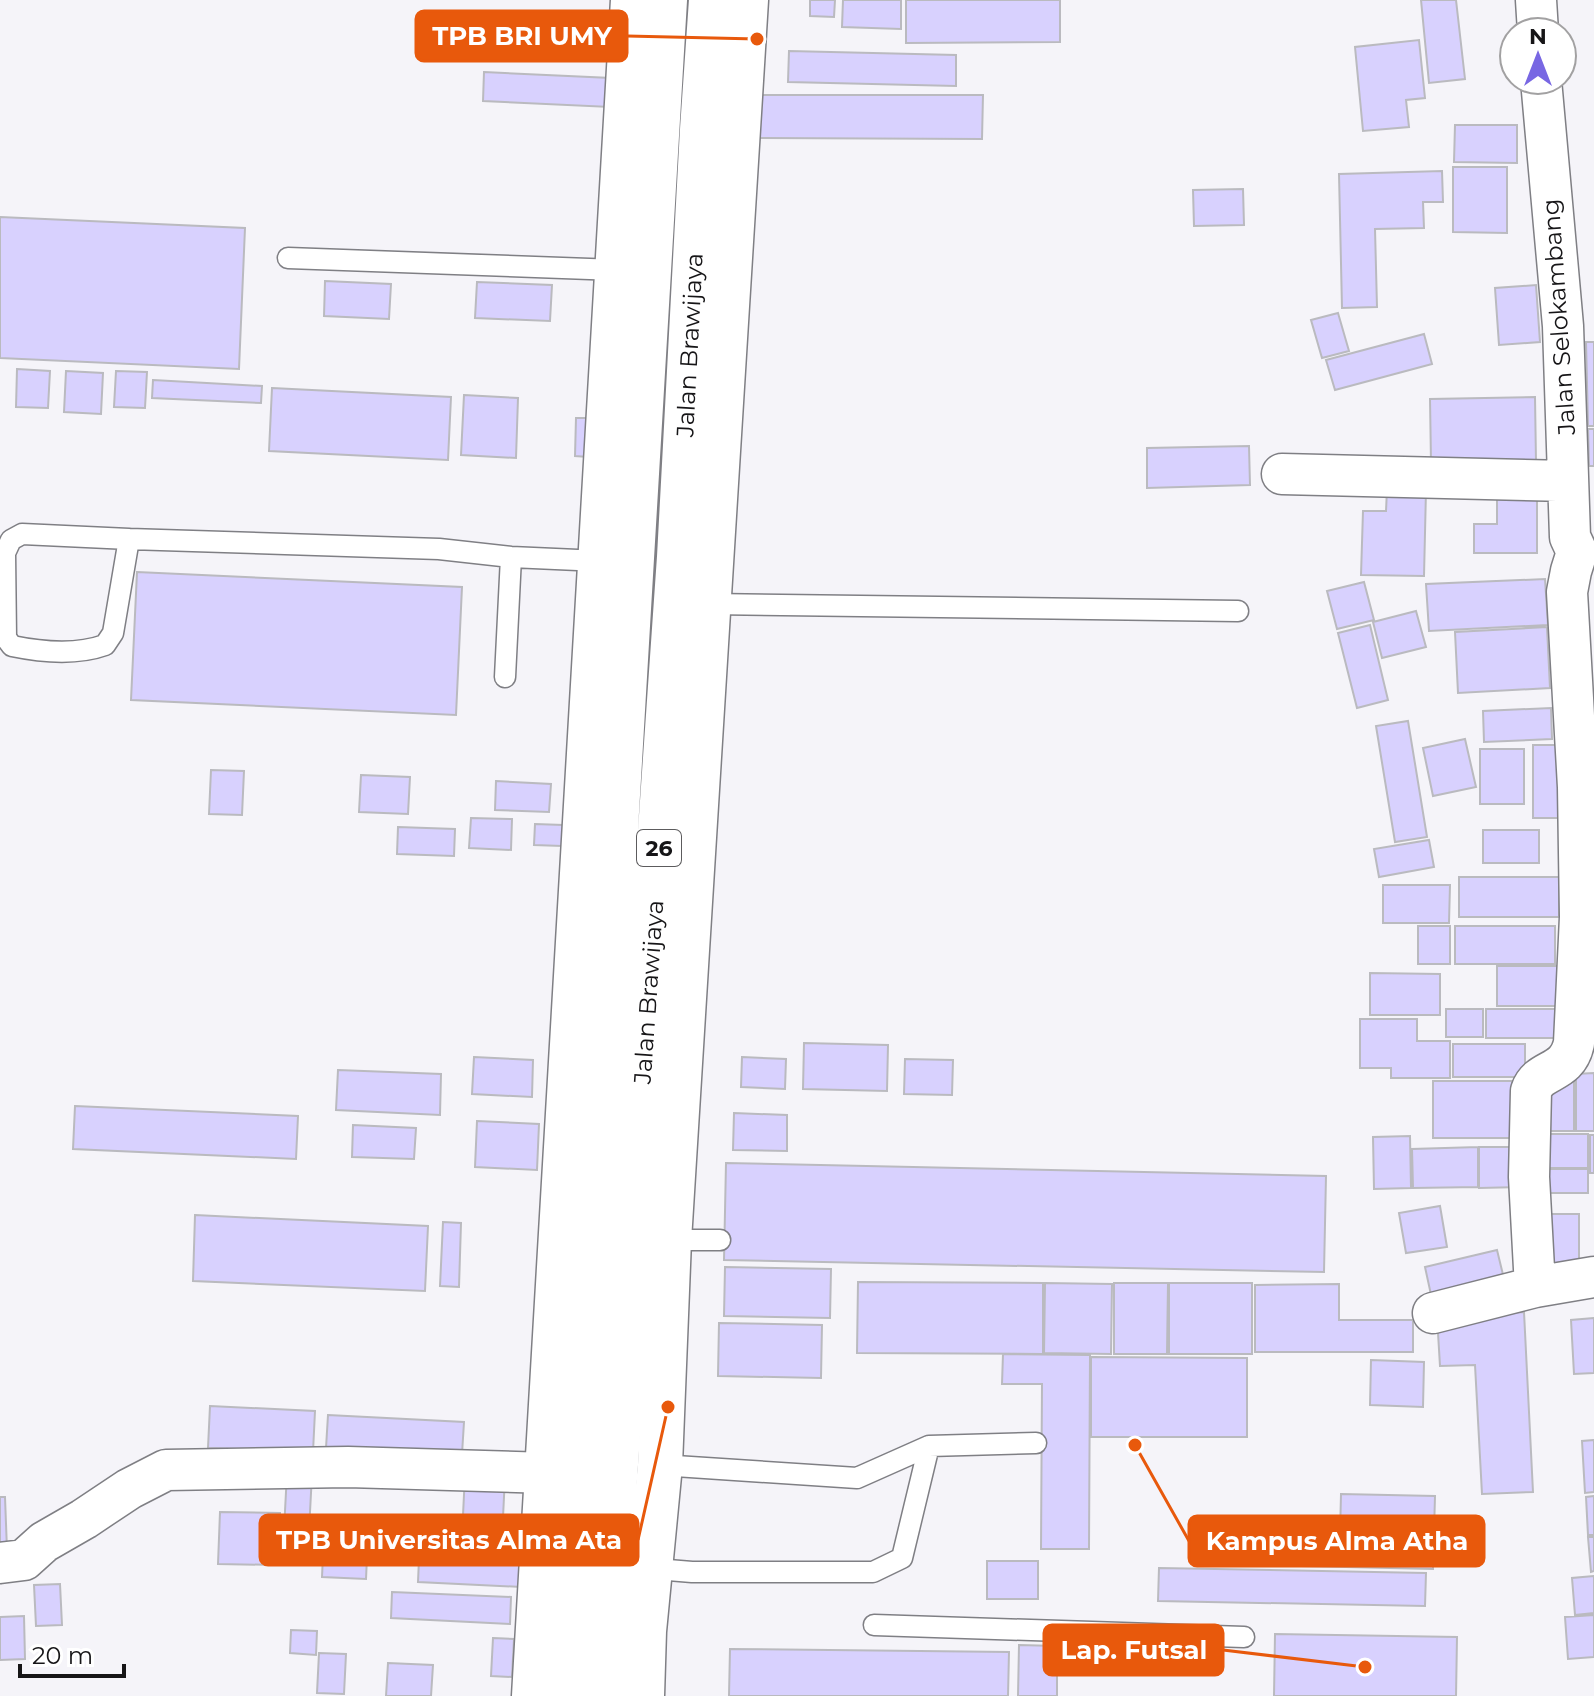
<svg xmlns="http://www.w3.org/2000/svg" width="1594" height="1696" font-family="Montserrat,sans-serif">
<rect width="100%" height="100%" fill="#f5f4f9"/>
<path fill="#d8d1fe" stroke="#bababf" stroke-width="2" d="M 810,0 L 835,0 L 834,17 L 810,16 Z
M 843,0 L 901,0 L 901,29 L 842,27 Z
M 906,0 L 1060,0 L 1060,42 L 906,43 Z
M 1421,0 L 1456,0 L 1465,79 L 1429,83 Z
M 1419,40 L 1425,98 L 1406,100 L 1409,127 L 1363,131 L 1355,47 Z
M 789,51 L 956,55 L 956,86 L 788,82 Z
M 484,72 L 611,78 L 610,107 L 483,101 Z
M 760,95 L 983,95 L 982,139 L 760,138 Z
M 1455,125 L 1517,125 L 1517,163 L 1454,162 Z
M 1453,167 L 1507,167 L 1507,233 L 1453,232 Z
M 1442,171 L 1443,202 L 1423,202 L 1424,228 L 1375,229 L 1377,307 L 1342,308 L 1339,174 Z
M 1243,189 L 1244,225 L 1194,226 L 1193,190 Z
M 0,217 L 245,228 L 239,369 L 0,358 Z
M 325,281 L 391,284 L 389,319 L 324,316 Z
M 477,282 L 552,285 L 550,321 L 475,318 Z
M 1536,285 L 1540,342 L 1499,345 L 1495,288 Z
M 1338,313 L 1349,351 L 1322,358 L 1311,320 Z
M 1424,334 L 1432,364 L 1335,390 L 1326,360 Z
M 1586,342 L 1594,342 L 1594,426 L 1588,426 Z
M 17,369 L 50,371 L 48,408 L 16,407 Z
M 66,371 L 103,373 L 101,414 L 64,412 Z
M 116,371 L 147,372 L 145,408 L 114,407 Z
M 153,380 L 262,386 L 261,403 L 152,398 Z
M 272,388 L 451,397 L 448,460 L 269,451 Z
M 464,395 L 518,398 L 516,458 L 461,455 Z
M 1535,397 L 1536,462 L 1431,463 L 1430,399 Z
M 576,418 L 590,418 L 588,457 L 575,456 Z
M 1588,429 L 1594,429 L 1594,466 L 1589,466 Z
M 1249,446 L 1250,485 L 1147,488 L 1147,448 Z
M 1387,489 L 1426,490 L 1424,576 L 1361,575 L 1363,511 L 1386,511 Z
M 1497,494 L 1537,494 L 1537,553 L 1474,553 L 1474,524 L 1497,524 Z
M 137,572 L 462,587 L 456,715 L 131,700 Z
M 1545,579 L 1548,625 L 1429,631 L 1426,584 Z
M 1364,582 L 1374,620 L 1337,629 L 1327,591 Z
M 1416,611 L 1426,647 L 1382,658 L 1373,622 Z
M 1370,625 L 1388,700 L 1357,708 L 1338,633 Z
M 1547,627 L 1550,688 L 1458,693 L 1455,632 Z
M 1551,708 L 1552,739 L 1484,742 L 1483,711 Z
M 1408,721 L 1427,837 L 1395,842 L 1376,726 Z
M 1465,739 L 1476,787 L 1433,796 L 1423,748 Z
M 1533,745 L 1567,745 L 1567,818 L 1533,818 Z
M 1480,749 L 1524,749 L 1524,804 L 1480,804 Z
M 211,770 L 244,771 L 242,815 L 209,814 Z
M 361,775 L 410,777 L 408,814 L 359,812 Z
M 496,781 L 551,784 L 549,812 L 495,810 Z
M 471,818 L 512,819 L 511,850 L 469,848 Z
M 535,824 L 563,825 L 562,846 L 534,845 Z
M 398,827 L 455,829 L 454,856 L 397,854 Z
M 1483,830 L 1539,830 L 1539,863 L 1483,863 Z
M 1429,840 L 1434,867 L 1379,877 L 1374,849 Z
M 1459,877 L 1559,877 L 1559,917 L 1459,917 Z
M 1383,885 L 1450,885 L 1449,923 L 1383,923 Z
M 1418,926 L 1450,926 L 1450,964 L 1418,964 Z
M 1455,926 L 1555,926 L 1555,964 L 1455,964 Z
M 1497,966 L 1559,966 L 1559,1006 L 1497,1006 Z
M 1370,973 L 1440,974 L 1440,1015 L 1370,1015 Z
M 1446,1009 L 1483,1009 L 1483,1037 L 1446,1037 Z
M 1486,1009 L 1555,1009 L 1555,1038 L 1486,1038 Z
M 1360,1019 L 1417,1019 L 1417,1041 L 1450,1041 L 1450,1078 L 1391,1078 L 1391,1068 L 1360,1068 Z
M 804,1043 L 888,1045 L 887,1091 L 803,1089 Z
M 1453,1044 L 1525,1044 L 1525,1077 L 1453,1077 Z
M 474,1057 L 533,1060 L 532,1097 L 472,1094 Z
M 742,1057 L 786,1059 L 785,1089 L 741,1087 Z
M 905,1059 L 953,1060 L 952,1095 L 904,1094 Z
M 338,1070 L 441,1074 L 440,1115 L 336,1110 Z
M 1594,1073 L 1594,1131 L 1576,1131 L 1576,1074 Z
M 1433,1081 L 1512,1081 L 1512,1138 L 1433,1138 Z
M 1542,1081 L 1574,1081 L 1574,1131 L 1542,1131 Z
M 75,1106 L 298,1116 L 296,1159 L 73,1149 Z
M 734,1113 L 787,1115 L 787,1151 L 733,1150 Z
M 477,1121 L 539,1124 L 537,1170 L 475,1167 Z
M 353,1125 L 416,1128 L 414,1159 L 352,1157 Z
M 1535,1134 L 1588,1134 L 1588,1168 L 1535,1168 Z
M 1590,1135 L 1594,1135 L 1594,1173 L 1590,1173 Z
M 1410,1136 L 1411,1188 L 1374,1189 L 1373,1137 Z
M 1478,1147 L 1478,1187 L 1413,1188 L 1412,1149 Z
M 1479,1147 L 1520,1147 L 1521,1187 L 1479,1188 Z
M 726,1163 L 1326,1176 L 1324,1272 L 724,1260 Z
M 1547,1169 L 1588,1169 L 1588,1193 L 1547,1193 Z
M 1440,1206 L 1447,1247 L 1406,1253 L 1399,1213 Z
M 1537,1214 L 1579,1214 L 1579,1271 L 1537,1271 Z
M 195,1215 L 428,1226 L 425,1291 L 193,1281 Z
M 443,1222 L 461,1223 L 459,1287 L 440,1286 Z
M 1497,1250 L 1506,1287 L 1433,1304 L 1425,1267 Z
M 725,1267 L 831,1269 L 830,1318 L 724,1316 Z
M 858,1282 L 1043,1283 L 1043,1354 L 857,1353 Z
M 1045,1283 L 1112,1284 L 1111,1354 L 1044,1353 Z
M 1114,1283 L 1168,1283 L 1167,1354 L 1114,1354 Z
M 1169,1283 L 1252,1283 L 1252,1354 L 1169,1354 Z
M 1339,1284 L 1339,1320 L 1413,1320 L 1413,1352 L 1255,1352 L 1255,1285 Z
M 1524,1312 L 1533,1492 L 1482,1494 L 1475,1365 L 1440,1366 L 1437,1316 Z
M 1594,1318 L 1594,1373 L 1574,1374 L 1571,1320 Z
M 719,1323 L 822,1325 L 821,1378 L 718,1376 Z
M 1003,1354 L 1090,1355 L 1089,1549 L 1041,1549 L 1042,1384 L 1002,1384 Z
M 1091,1357 L 1247,1358 L 1247,1437 L 1091,1437 Z
M 1371,1360 L 1424,1362 L 1423,1407 L 1370,1405 Z
M 210,1406 L 315,1411 L 313,1452 L 208,1448 Z
M 328,1415 L 464,1422 L 462,1454 L 326,1448 Z
M 1594,1440 L 1594,1492 L 1585,1493 L 1582,1441 Z
M 287,1473 L 312,1474 L 309,1531 L 284,1530 Z
M 465,1474 L 505,1476 L 502,1538 L 462,1536 Z
M 1341,1494 L 1435,1496 L 1433,1569 L 1302,1566 L 1303,1533 L 1340,1535 Z
M 1594,1496 L 1594,1535 L 1588,1535 L 1586,1497 Z
M 0,1497 L 5,1497 L 7,1550 L 0,1550 Z
M 220,1512 L 280,1513 L 278,1565 L 218,1564 Z
M 420,1535 L 523,1540 L 521,1587 L 418,1582 Z
M 1588,1537 L 1594,1537 L 1594,1571 L 1591,1572 Z
M 323,1555 L 367,1557 L 366,1579 L 322,1577 Z
M 987,1561 L 1038,1561 L 1038,1599 L 987,1599 Z
M 1159,1568 L 1426,1573 L 1425,1606 L 1158,1601 Z
M 1594,1576 L 1594,1613 L 1575,1615 L 1572,1578 Z
M 60,1584 L 62,1625 L 36,1626 L 34,1585 Z
M 392,1592 L 511,1597 L 510,1624 L 391,1618 Z
M 1594,1615 L 1594,1657 L 1568,1659 L 1565,1617 Z
M 24,1616 L 25,1659 L 0,1660 L 0,1617 Z
M 291,1630 L 317,1631 L 316,1655 L 290,1653 Z
M 1275,1634 L 1457,1637 L 1456,1696 L 1274,1696 Z
M 493,1638 L 514,1639 L 512,1677 L 491,1676 Z
M 1019,1645 L 1057,1646 L 1057,1696 L 1018,1696 Z
M 730,1649 L 1009,1652 L 1008,1696 L 729,1696 Z
M 319,1653 L 346,1654 L 344,1694 L 317,1693 Z
M 388,1663 L 433,1665 L 431,1696 L 386,1696 Z"/>
<g fill="none" stroke-linecap="round" stroke-linejoin="round">
<g stroke="#7f7f84" stroke-width="23">
<path id="lane" d="M 288,258 L 617,270
M 129,539 L 22,534 L 11,540 L 5,553 L 6,638 L 12,646 C 41,652 77,655 105,645 L 113,633 L 129,539 L 439,549 L 511,557 L 600,561
M 709,604 L 1238,611
M 505,677 L 511,557
M 669,1240 L 720,1240
M 660,1465 L 857,1478 L 929,1446 L 1036,1443
M 644,1568 L 692,1572 L 873,1572 L 902,1558 L 929,1446
M 874,1625 L 1244,1637"/>
</g>
<g stroke="#7f7f84" stroke-width="43">
<path id="street" d="M 1536,0 L 1538,32
M 1541,80 L 1563,326 L 1570,537 L 1577,552
M 1282,474 L 1568,481
M 1535,1287 L 1529,1177 L 1531,1091 C 1539,1067 1567,1076 1574,1043 L 1580,917 L 1578,787 L 1567,592 L 1571,571 L 1577,552
M 1433,1313 L 1535,1287 L 1594,1277
M 0,1563 L 24,1560 L 44,1542 L 84,1519 L 129,1489 L 166,1470 L 348,1467 L 548,1473"/>
</g>
<g stroke="#7f7f84" stroke-width="47">
<path id="secondary" d="M 534,1696 L 633,0
M 642,1696 L 644,1631 L 660,1465 L 669,1240 L 746,0"/>
</g>
<g stroke="#7f7f84" stroke-width="47">
<path id="highway" d="M 564,1696 C 597,1131 633,565 665,0
M 603,1696 L 609,1565 L 679,557 L 702,130 L 711,0"/>
</g>
<use href="#lane" stroke="#fff" stroke-width="20"/>
<use href="#street" stroke="#fff" stroke-width="40"/>
<use href="#secondary" stroke="#fff" stroke-width="44"/>
<use href="#highway" stroke="#fff" stroke-width="44"/>
</g>
<g text-anchor="middle" stroke-width="7" stroke-linejoin="round" paint-order="stroke">
<rect fill="#fff" stroke="#5c5b5d" stroke-width="2" x="637" y="830" width="44" height="36" rx="6"/>
<g font-size="22" font-weight="bold" fill="#161517">
<text x="659" y="856">26</text>
</g>
<g font-size="24" fill="#161517" stroke="#fff">
<text transform="translate(1559 317) rotate(-94)" y="8">Jalan Selokambang</text>
<text transform="translate(690 345) rotate(-87)" y="8">Jalan Brawijaya</text>
<text transform="translate(649 992) rotate(-86)" y="8">Jalan Brawijaya</text>
</g>
</g>
<path fill="none" stroke="#e8590c" stroke-width="3" d="M757 39L627 36M668 1407L638 1540M1135 1445L1189 1541M1365 1667L1223 1650"/>
<g fill="#e8590c" stroke="#fff" stroke-width="3">
<circle cx="757" cy="39" r="8"/>
<circle cx="668" cy="1407" r="8"/>
<circle cx="1135" cy="1445" r="8"/>
<circle cx="1365" cy="1667" r="8"/>
</g>
<g fill="#e8590c" stroke="#e8590c" stroke-width="3">
<rect x="416" y="11" width="211" height="50" rx="8"/>
<rect x="260" y="1515" width="378" height="50" rx="8"/>
<rect x="1189" y="1516" width="295" height="50" rx="8"/>
<rect x="1044" y="1625" width="179" height="50" rx="8"/>
</g>
<g font-size="26" text-anchor="middle" font-weight="bold" fill="#fff">
<text x="522" y="45">TPB BRI UMY</text>
<text x="449" y="1549">TPB Universitas Alma Ata</text>
<text x="1337" y="1550">Kampus Alma Atha</text>
<text x="1134" y="1659">Lap. Futsal</text>
</g>
<g transform="translate(1538 56)"><circle r="38" fill="#ffffff" stroke="#a2a1a2" stroke-width="2"/>
<path d="M0-6L14 30L0 20L-14 30Z" fill="#7867e3"/>
<text y="-12" font-size="22" font-weight="bold" text-anchor="middle" fill="#161517">N</text>
</g>
<path d="M20 1664v12h104v-12" fill="none" stroke="#161517" stroke-width="4"/>
<text x="32" y="1664" font-size="24" fill="#161517" stroke="#ffffff" stroke-width="6" paint-order="stroke">20 m</text>
</svg>
